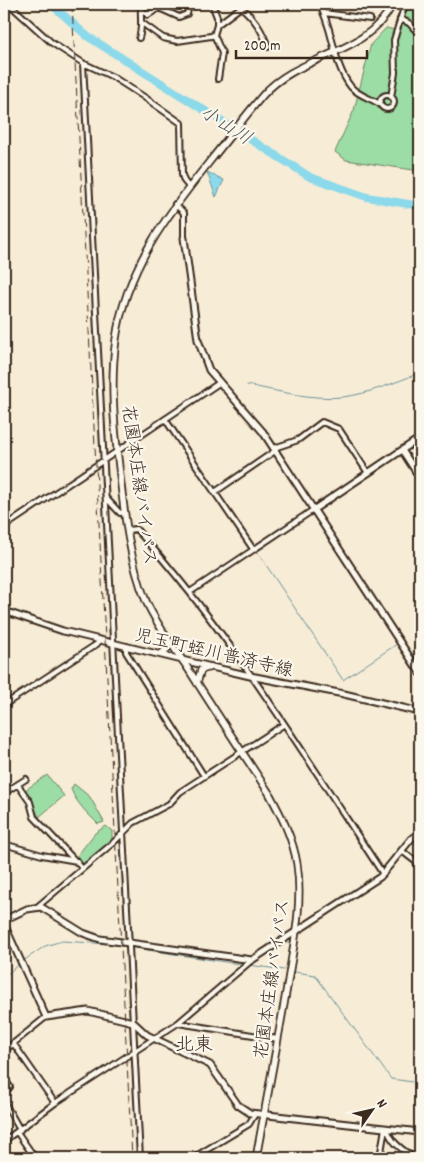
<svg xmlns="http://www.w3.org/2000/svg" width="424" height="1162" font-family="Dekko,'Klee One',sans-serif">
<rect width="100%" height="100%" fill="#f7ecd6"/>
<filter id="ink" filterUnits="userSpaceOnUse"><feTurbulence type="fractalNoise" baseFrequency=".02" numOctaves="2"/><feDisplacementMap in="SourceGraphic" scale="10" xChannelSelector="R" yChannelSelector="G"/><feConvolveMatrix kernelMatrix="1 2 1 2 8 2 1 2 1" color-interpolation-filters="sRGB"/></filter>
<g filter="url(#ink)">
<path fill="#9cdca5" stroke="#6c8362" d="M 409,4 L 420,4 L 420,171 L 346,160 L 335,152 L 354,110 L 371,44 L 386,28 L 400,31 Z
M 420,443 L 420,464 L 419,465 L 412,455 L 414,447 Z
M 47,775 L 64,796 L 39,817 L 32,802 L 24,791 Z
M 74,784 L 90,797 L 104,822 L 98,824 C 88,814 76,803 71,789 Z
M 106,826 L 112,831 L 112,841 L 84,864 L 77,856 L 95,833 Z"/>
<path fill="#8bd9ea" stroke="#6b9398" d="M 207,172 L 224,180 L 216,197 Z"/>
<g fill="none" stroke-linecap="round" stroke-linejoin="round">
<path stroke="#6b9398" stroke-width="1" d="M 247,385 C 277,391 312,400 343,397 C 369,394 395,382 420,373
M 258,553 L 343,680 L 397,644
M 402,854 L 420,869
M 23,961 L 45,946 L 62,941 L 109,944 L 245,965
M 249,965 L 284,970
M 295,972 L 315,975 L 391,1079 L 420,1083
M 4,977 L 20,963"/>
<path stroke="#8bd9ea" stroke-width="8" d="M 51,4 L 87,36 L 310,177 L 367,197 L 420,206"/>
<g stroke="#3b2a1e" stroke-width="8">
<path id="street" d="M 9,4 L 52,43 L 83,63 L 113,77 L 144,97 L 181,123 L 182,175 L 184,181 L 189,187
M 212,4 L 217,17 L 217,25
M 319,4 C 334,29 332,63 351,87 C 360,97 372,98 381,105
M 241,7 C 255,19 262,30 268,47
M 141,9 L 148,15 L 159,8 L 179,17 L 187,14 L 188,9 L 197,4
M 324,13 L 370,19
M 400,19 L 409,23 L 420,35
M 142,23 L 163,38 L 177,41 L 211,36 L 214,35 L 217,25 L 245,4
M 214,35 L 222,53 L 218,79
M 139,38 C 143,26 140,16 141,4
M 83,63 L 140,1158
M380 102a7 7 0 1 1 14 0a7 7 0 1 1-14 0Z
M 391,97 L 395,73 L 394,40 L 405,4
M 175,204 L 184,213 L 184,238
M 165,419 L 253,549
M 274,448 L 298,440 L 322,422 L 339,429 L 368,473
M 215,492 L 275,451
M 106,498 L 120,513 L 125,512
M 4,527 L 219,383
M 128,530 L 136,529 C 229,631 307,759 383,874
M 190,592 L 313,510
M 126,646 L 126,652 L 204,776
M 4,705 L 97,644 L 99,640
M 18,785 L 30,802 L 34,817 L 82,868
M 4,793 L 26,779
M 4,844 L 42,855 L 77,861
M 402,851 L 420,865
M 37,907 L 113,843 L 133,823 L 169,804 L 180,792 L 283,725
M 178,1023 L 278,1039
M 13,1043 L 55,1103
M 4,1051 L 46,1017
M 4,1078 L 10,1087 L 4,1094
M 4,1102 L 20,1130
M 387,1128 C 391,1143 402,1149 414,1158
M 17,1132 L 35,1158
M 4,1141 L 55,1103 L 178,1023 L 252,960
M 193,1158 L 249,1124 L 255,1114
M 380,1158 L 385,1128"/>
</g>
<g stroke="#3b2a1e" stroke-width="9">
<path id="secondary" d="M 184,238 L 198,340 L 209,370 L 263,432 L 420,673
M 402,450 L 420,478
M 313,510 L 420,438
M 4,611 L 63,631 L 182,660 L 250,676 L 344,694 L 420,712
M 4,920 L 27,909 L 41,907 L 83,933 L 100,939 L 252,960 L 380,877 L 411,839 L 420,832
M 4,924 L 46,1017 L 88,1011 L 133,1022 L 147,1035 L 210,1065 L 238,1105 L 250,1113 L 420,1132"/>
</g>
<g stroke="#3b2a1e" stroke-width="9">
<path id="primary" d="M 161,654 L 166,650 L 168,639
M 197,683 L 201,670 L 211,667
M 256,1158 C 267,1099 278,1040 288,981 C 294,943 303,903 297,864 C 293,838 281,815 269,793 C 242,752 215,711 189,670 C 174,647 157,626 146,601 C 129,560 124,511 119,467 C 114,424 110,382 116,339 C 126,268 167,215 210,161 C 228,139 245,116 263,95 C 300,53 365,57 393,4"/>
</g>
<use href="#street" stroke="#fbf7ec" stroke-width="4"/>
<use href="#secondary" stroke="#fbf7ec" stroke-width="5"/>
<use href="#primary" stroke="#fbf7ec" stroke-width="5.5"/>
<path stroke="#3b2a1e" stroke-width="1" stroke-dasharray="8 4" stroke-linecap="butt" d="M 72,4 L 132,1158"/>
</g>
</g>
<g text-anchor="middle" stroke-width="4.5" stroke-linejoin="round" paint-order="stroke">
<g font-size="18" fill="#3b2a1e" stroke="#fbf7ec">
<text transform="translate(140 485) rotate(82)" y="6">花園本庄線バイパス</text>
<text transform="translate(214 652) rotate(13)" y="6">児玉町蛭川普済寺線</text>
<text transform="translate(271 979) rotate(-82)" y="6">花園本庄線バイパス</text>
</g>
<g font-size="19" font-style="italic" fill="#4f5651" stroke="#fbf7ec">
<text transform="translate(227 124) rotate(32)" y="7">小山川</text>
</g>
<g font-size="19" fill="#3b2a1e" stroke="#fbf7ec">
<text x="194" y="1050">北東</text>
</g>
</g>
<rect width="424" height="1162" fill="none" stroke="#fbf7ec" stroke-width="20"/>
<rect x="10" y="10" width="404" height="1142" fill="none" stroke="#3b2a1e" stroke-width="2" filter="url(#ink)"/>
<g transform="translate(372 1110) rotate(56)" stroke="#fbf7ec" stroke-width="4" paint-order="stroke">
<path d="M0-4L9 19L0 12L-9 19Z" fill="#3b2a1e"/>
<text y="-8" font-size="14" font-weight="bold" text-anchor="middle" fill="#3b2a1e">N</text>
</g>
<path d="M236 50v8h131v-8" fill="none" stroke="#3b2a1e" stroke-width="2.5"/>
<text x="244" y="50" font-size="15" fill="#3b2a1e" stroke="#fbf7ec" stroke-width="4" paint-order="stroke">200 m</text>
</svg>
